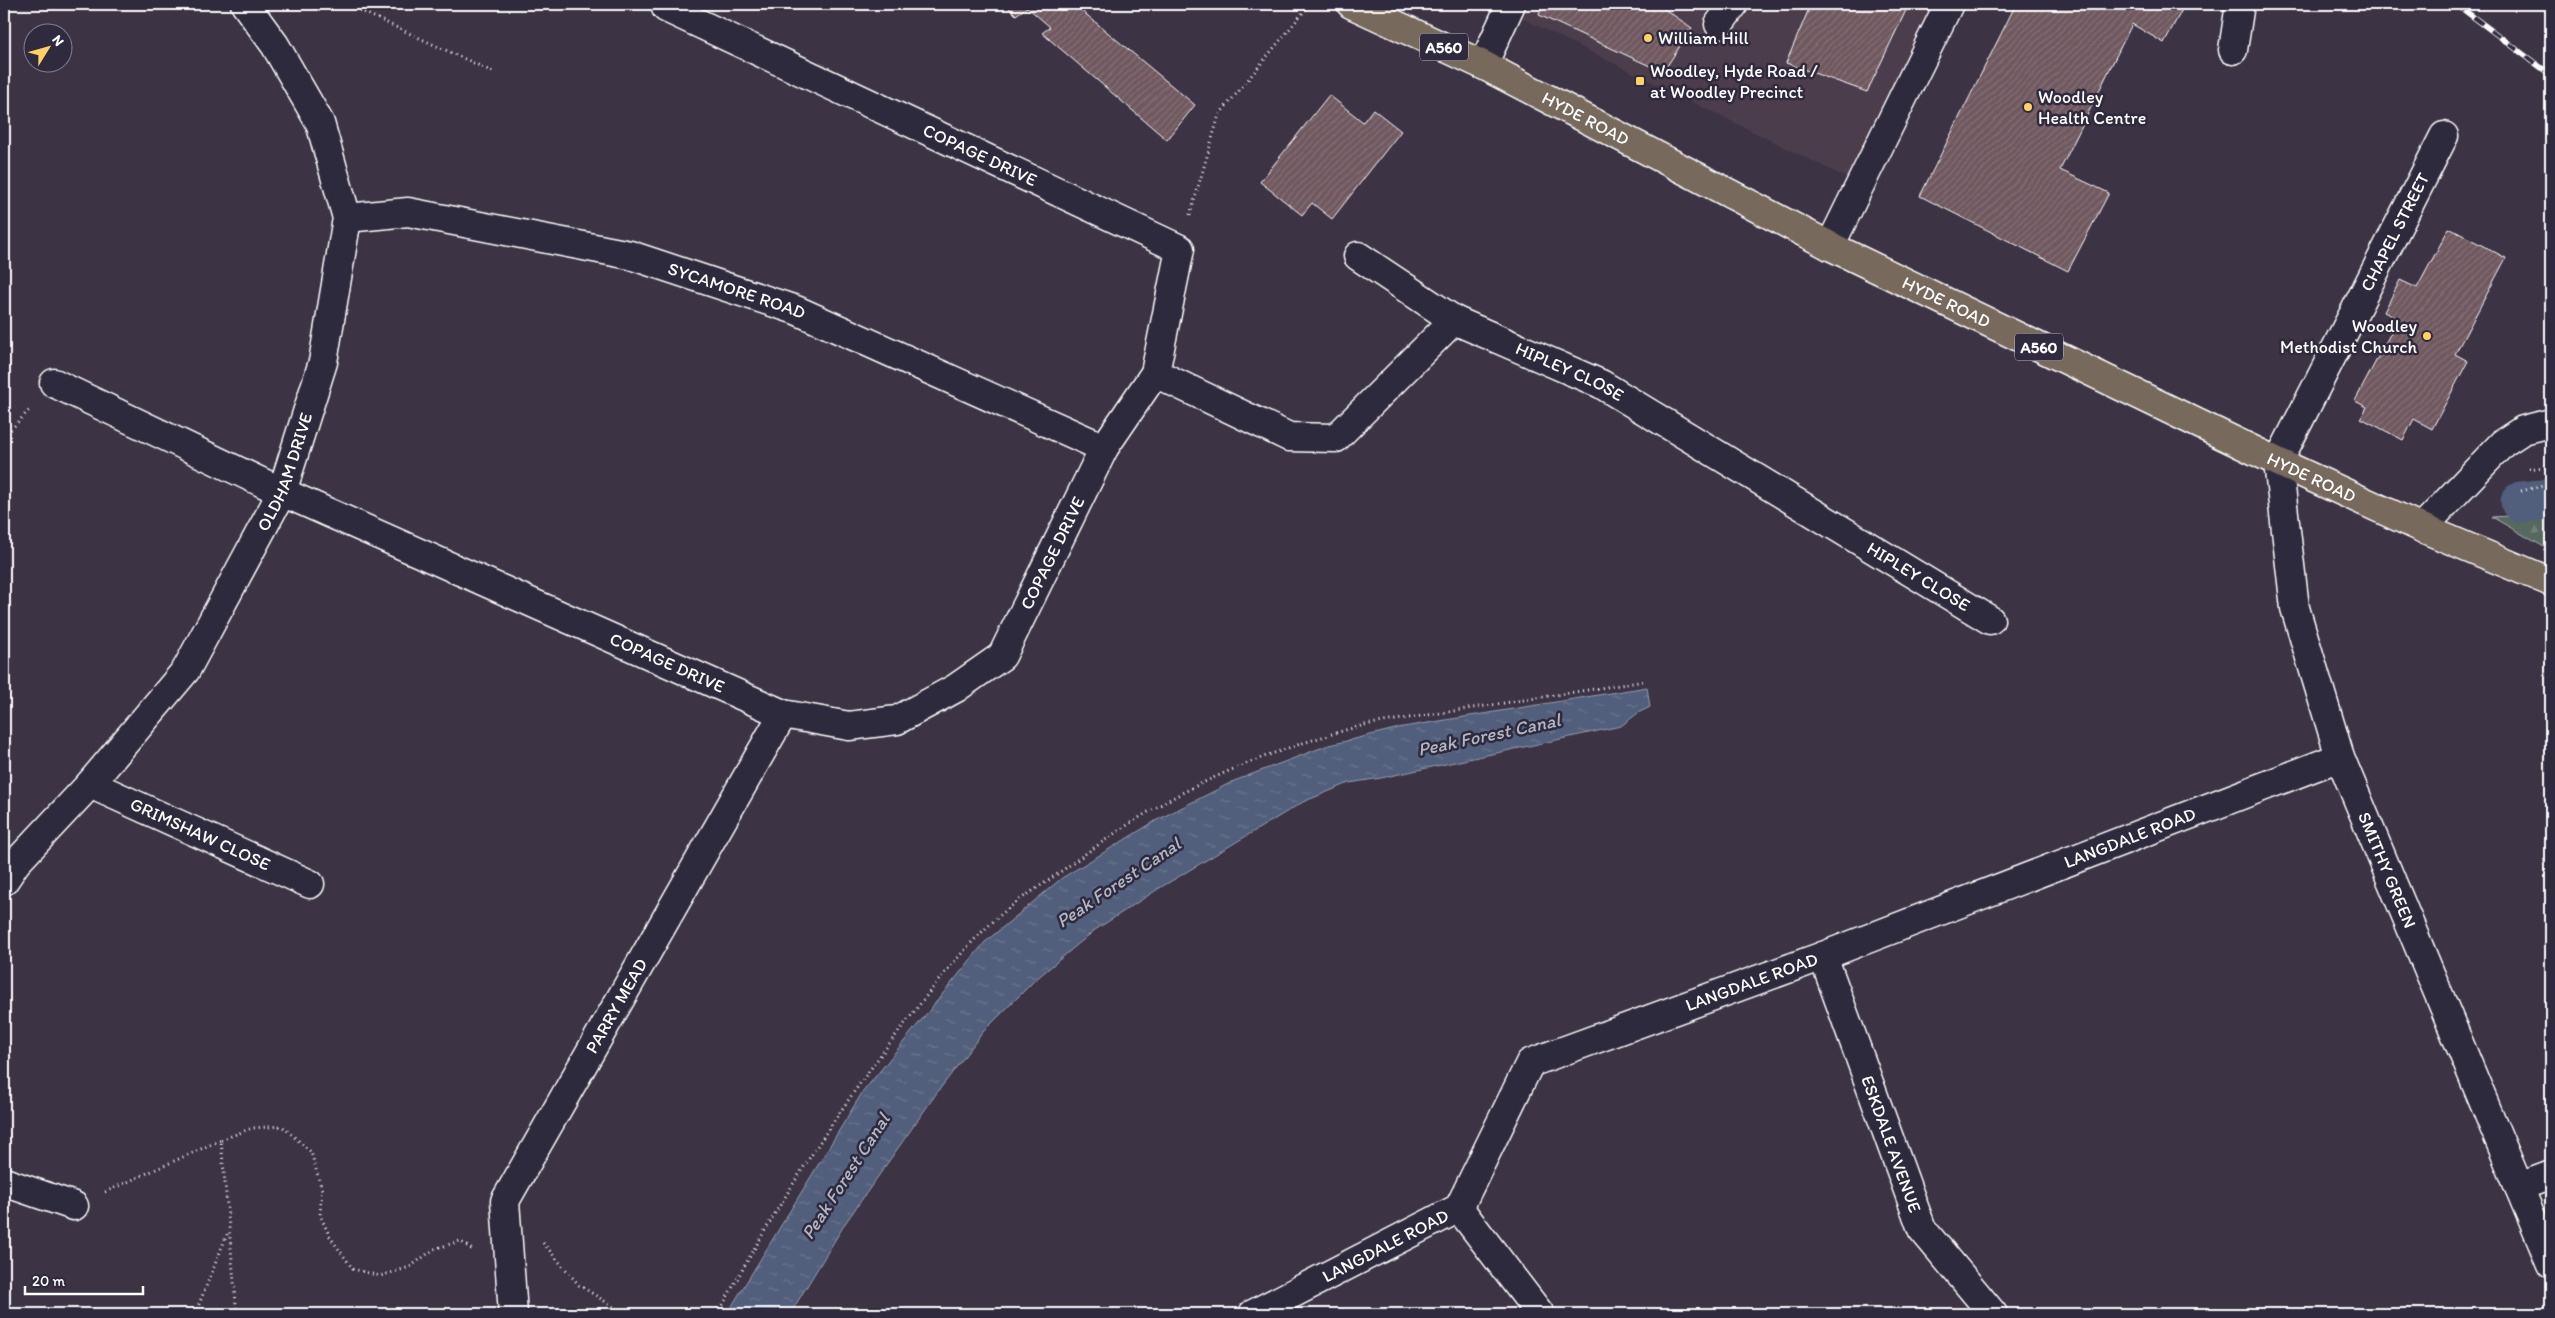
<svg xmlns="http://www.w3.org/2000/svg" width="2555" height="1318" font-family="Itim,sans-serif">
<defs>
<pattern id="forest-firs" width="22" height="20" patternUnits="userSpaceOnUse" patternTransform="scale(1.25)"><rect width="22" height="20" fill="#566861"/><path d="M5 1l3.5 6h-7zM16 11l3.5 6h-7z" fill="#6f7f79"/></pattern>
<pattern id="water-ripples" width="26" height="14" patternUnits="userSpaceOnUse" patternTransform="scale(1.25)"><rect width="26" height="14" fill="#515f7b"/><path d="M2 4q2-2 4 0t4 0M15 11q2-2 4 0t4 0" fill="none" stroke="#6b778f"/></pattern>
<pattern id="building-hatch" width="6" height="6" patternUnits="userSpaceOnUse" patternTransform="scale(1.25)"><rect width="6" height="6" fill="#6f585f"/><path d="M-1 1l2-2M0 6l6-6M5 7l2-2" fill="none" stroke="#857177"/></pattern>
</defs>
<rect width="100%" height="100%" fill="#3c3344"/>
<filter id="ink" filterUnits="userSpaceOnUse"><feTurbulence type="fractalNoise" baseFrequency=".02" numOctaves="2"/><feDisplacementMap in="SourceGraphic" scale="10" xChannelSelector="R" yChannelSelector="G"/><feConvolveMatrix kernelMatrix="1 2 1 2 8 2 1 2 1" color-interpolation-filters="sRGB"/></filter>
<g filter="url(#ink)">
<path fill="#4b3e4c" d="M 1493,4 L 1945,4 L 1855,182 Z"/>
<path fill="url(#forest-firs)" stroke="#aab4b0" d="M 2524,515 L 2551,516 L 2551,551 L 2492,517 Z"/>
<path fill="url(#water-ripples)" stroke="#979fb0" d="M 2551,491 L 2551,516 L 2524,515 L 2521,496 Z
M 1647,687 L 1650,707 L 1638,713 L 1621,726 L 1381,778 L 1349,783 L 1303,802 L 1158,889 L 1095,930 L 1035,980 L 983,1032 L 936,1094 L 846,1222 L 790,1314 L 727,1314 L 862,1093 L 985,942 L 1062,878 L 1157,820 L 1234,781 L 1326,746 L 1403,727 Z"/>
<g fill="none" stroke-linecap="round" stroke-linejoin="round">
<path stroke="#515f7b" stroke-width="41" d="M 2521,502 L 2551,499"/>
</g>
<path fill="url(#building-hatch)" stroke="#fff" d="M 1005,4 L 1078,4 L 1076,6 L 1195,105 L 1167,140 L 1042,33 L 1050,27 L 1027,7 L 1016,15 Z
M 1543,4 L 1666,4 L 1663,8 L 1692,28 L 1663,72 L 1539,15 Z
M 1811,4 L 1909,4 L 1867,92 L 1786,63 Z
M 2016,4 L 2185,4 L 2164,43 L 2132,24 L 2060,170 L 2109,193 L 2068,271 L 1920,196 Z
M 1329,95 L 1363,122 L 1373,109 L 1401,131 L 1332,219 L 1312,203 L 1302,215 L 1260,182 Z
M 2449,228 L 2506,258 L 2455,354 L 2468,361 L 2432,429 L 2414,419 L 2403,440 L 2361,418 L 2367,407 L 2355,401 L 2398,319 L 2384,312 L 2400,280 L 2417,288 Z"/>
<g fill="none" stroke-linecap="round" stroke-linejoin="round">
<g stroke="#fff" stroke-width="31">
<g id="minor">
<path d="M 1719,24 L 1734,4"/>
<path d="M 2233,50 L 2240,4"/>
<path d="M 1483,65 L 1511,4"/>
<path id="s1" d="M 2444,136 L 2278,462 L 2295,608 L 2340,757 L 2551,1264"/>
<path id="s2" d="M 347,218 L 408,212 L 630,255 L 796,310 L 1104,448"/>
<path d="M 1830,246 L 1949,4"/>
<path d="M 1358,256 L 1454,320"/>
<path id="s3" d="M 1155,373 L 1289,437 L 1336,438 L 1454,320 L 1601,384 L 1990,620"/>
<path id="s4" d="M 54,383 L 282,492 L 783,714 L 849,726 L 897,720 L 956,688 L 1002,656 L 1104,448 L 1155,373 L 1180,249 L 666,8"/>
<path d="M 2422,528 L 2503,443 L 2523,430 L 2551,423"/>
<path id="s5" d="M 90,784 L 310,884"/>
<path id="s6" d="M 4,881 L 16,863 L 90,784 L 186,670 L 282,492 L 323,362 L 347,218 L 320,123 L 275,45 L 245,4"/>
<path id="s7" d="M 1823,956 L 1922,1229 L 1993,1314"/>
<path d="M 4,1182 L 74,1206"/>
<path d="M 2519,1187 L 2551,1175"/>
<path d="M 1459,1208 L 1540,1314"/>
<path id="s8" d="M 513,1314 L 505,1201 L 783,714"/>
<path id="s9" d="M 1253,1314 L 1459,1208 L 1530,1063 L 1823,956 L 2340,757"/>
</g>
</g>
<g stroke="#fff" stroke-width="31">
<g id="major">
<path id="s10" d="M 1351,4 L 1483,65 L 1830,246 L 2278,462 L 2422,528 L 2551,582"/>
</g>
</g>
<path stroke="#fff" stroke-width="3" stroke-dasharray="1 4" stroke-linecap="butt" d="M 346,4 L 495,73
M 1190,215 L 1219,115 L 1310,4
M 4,437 L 31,408
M 2529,469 L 2551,466
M 2521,491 L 2551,484
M 221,1140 L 252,1128 L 282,1126 L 311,1152 L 322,1190 L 320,1215 L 330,1237 L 353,1269 L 380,1276 L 410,1267 L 434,1249 L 460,1241 L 474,1251
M 105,1192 L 221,1140 L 237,1314
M 543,1243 L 579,1285 L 625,1314
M 195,1314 L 228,1232
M 718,1314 C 774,1210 837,1109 910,1017 C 937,982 964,947 997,918 C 1017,900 1041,886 1063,870 C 1096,846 1130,822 1165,802 C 1227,768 1296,743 1364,725 L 1645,681"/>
<use href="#minor" stroke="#2f2a3d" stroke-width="28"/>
<use href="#major" stroke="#77695c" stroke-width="28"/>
<g stroke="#fff" stroke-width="5.5">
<path id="rail" d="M 2456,4 L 2551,75"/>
</g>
<use href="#rail" stroke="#2f2a3d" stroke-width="4" stroke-dasharray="11" stroke-linecap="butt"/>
</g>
</g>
<g fill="#ffd166" stroke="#2f2a3d" stroke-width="2">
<circle cx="1648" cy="38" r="5"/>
<rect x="1635" y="76" width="10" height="10" rx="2.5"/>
<circle cx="2028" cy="107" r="5"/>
<circle cx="2427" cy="336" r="5"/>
</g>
<g text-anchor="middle" stroke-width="5" stroke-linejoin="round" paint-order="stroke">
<g fill="#2f2a3d" stroke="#c1bfc5" stroke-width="1">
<rect x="1420" y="33.5" width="48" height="27" rx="4"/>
<rect x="2015" y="333.5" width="48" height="27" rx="4"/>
</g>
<g font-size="16" font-weight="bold" fill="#fff">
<text x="1444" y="53">A560</text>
<text x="2039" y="353">A560</text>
</g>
<g font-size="18" fill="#fff" stroke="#2f2a3d" text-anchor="start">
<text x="1658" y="44">William Hill</text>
<text x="1650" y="77">Woodley, Hyde Road /<tspan x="1650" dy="21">at Woodley Precinct</tspan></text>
<text x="2038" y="103">Woodley<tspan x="2038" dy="21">Health Centre</tspan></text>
<text x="2417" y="332" text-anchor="end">Woodley<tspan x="2417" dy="21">Methodist Church</tspan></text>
</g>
<g font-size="18" fill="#fff" stroke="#2f2a3d">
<text dy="6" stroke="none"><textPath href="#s10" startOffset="261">HYDE ROAD</textPath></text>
<text transform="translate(980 155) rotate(25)" y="6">COPAGE DRIVE</text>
<text transform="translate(2395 232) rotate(-63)" y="6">CHAPEL STREET</text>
<text dy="6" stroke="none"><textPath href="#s2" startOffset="400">SYCAMORE ROAD</textPath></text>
<text dy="6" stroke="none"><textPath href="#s10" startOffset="666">HYDE ROAD</textPath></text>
<text dy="6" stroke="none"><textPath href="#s3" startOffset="489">HIPLEY CLOSE</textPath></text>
<text dy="6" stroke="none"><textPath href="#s6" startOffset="501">OLDHAM DRIVE</textPath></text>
<text dy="6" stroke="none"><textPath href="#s10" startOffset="1071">HYDE ROAD</textPath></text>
<text dy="6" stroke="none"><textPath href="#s4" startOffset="1154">COPAGE DRIVE</textPath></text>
<text dy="6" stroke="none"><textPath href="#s3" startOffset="894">HIPLEY CLOSE</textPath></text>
<text dy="6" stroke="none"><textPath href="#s4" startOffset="674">COPAGE DRIVE</textPath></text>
<text dy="6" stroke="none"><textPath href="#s5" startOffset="121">GRIMSHAW CLOSE</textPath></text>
<text dy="6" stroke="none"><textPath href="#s9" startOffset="1034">LANGDALE ROAD</textPath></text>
<text dy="6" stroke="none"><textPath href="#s1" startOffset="791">SMITHY GREEN</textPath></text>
<text dy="6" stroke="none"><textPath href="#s9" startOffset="629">LANGDALE ROAD</textPath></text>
<text dy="6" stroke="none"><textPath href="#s8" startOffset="338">PARRY MEAD</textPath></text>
<text dy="6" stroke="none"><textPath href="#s7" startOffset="200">ESKDALE AVENUE</textPath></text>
<text dy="6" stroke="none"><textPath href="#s9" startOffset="149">LANGDALE ROAD</textPath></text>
</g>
<g font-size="19" font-style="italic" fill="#b1b7c4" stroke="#2f2a3d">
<text transform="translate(1489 734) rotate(-12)" y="7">Peak Forest Canal</text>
<text transform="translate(1118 882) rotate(-34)" y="7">Peak Forest Canal</text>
<text transform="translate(845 1176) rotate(-57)" y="7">Peak Forest Canal</text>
</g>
</g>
<rect width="2555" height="1318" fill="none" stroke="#2f2a3d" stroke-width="20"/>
<rect x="10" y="10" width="2535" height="1298" fill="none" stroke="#fff" stroke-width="2" filter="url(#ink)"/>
<g transform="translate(48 48) rotate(53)"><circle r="24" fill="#2f2a3d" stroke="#827f8b"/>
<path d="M0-4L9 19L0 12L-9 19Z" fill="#ffd166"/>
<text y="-8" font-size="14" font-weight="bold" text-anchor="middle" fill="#ffffff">N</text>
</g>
<path d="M25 1286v8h118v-8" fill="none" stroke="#ffffff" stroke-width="2.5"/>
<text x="32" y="1286" font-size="15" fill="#ffffff" stroke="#2f2a3d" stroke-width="4" paint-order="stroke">20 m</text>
</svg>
